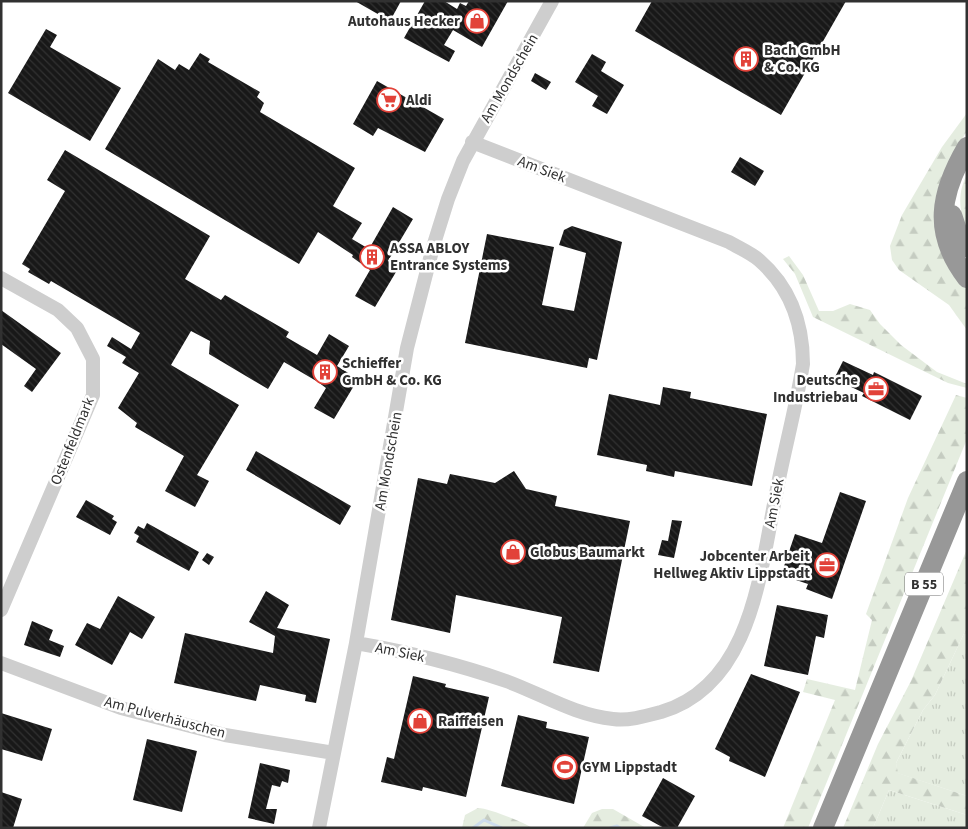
<svg xmlns="http://www.w3.org/2000/svg" width="968" height="829" font-family="'Source Sans 3',sans-serif">
<defs>
<pattern id="grass-tufts" width="24" height="20" patternUnits="userSpaceOnUse" patternTransform="scale(1.25)"><rect width="24" height="20" fill="#e5ede0"/><path d="M3 7l-1-3M5 7V3M7 7l1-3M15 17l-1-3M17 17v-4M19 17l1-3" fill="none" stroke="#c5ccc1"/></pattern>
<pattern id="forest-firs" width="22" height="20" patternUnits="userSpaceOnUse" patternTransform="scale(1.25)"><rect width="22" height="20" fill="#e5ede0"/><path d="M5 1l3.5 6h-7zM16 11l3.5 6h-7z" fill="#c5ccc1"/></pattern>
<pattern id="building-back-hatch" width="6" height="6" patternUnits="userSpaceOnUse" patternTransform="scale(1.25)"><rect width="6" height="6" fill="#181818"/><path d="M-1 5l2 2M0 0l6 6M5-1l2 2" fill="none" stroke="#313131"/></pattern>
</defs>
<rect width="100%" height="100%" fill="#fff"/>
<path fill="url(#grass-tufts)" d="M 967,627 L 967,796 L 897,773 L 896,763 L 923,710 L 935,695 Z
M 889,790 L 967,815 L 967,828 L 873,828 Z"/>
<path fill="url(#forest-firs)" d="M 967,113 L 967,131 L 954,152 L 955,275 L 967,290 L 967,330 L 949,305 L 899,270 L 892,260 L 890,246 L 902,215 L 942,147 Z
M 967,174 L 967,231 C 959,211 957,194 967,174 Z
M 789,256 L 803,275 L 819,311 L 833,311 L 850,304 L 870,310 L 880,324 L 901,345 L 937,372 L 967,384 L 967,388 L 948,383 L 813,317 L 795,274 L 783,259 Z
M 956,395 L 967,398 L 967,439 L 808,828 L 783,828 L 835,700 L 803,692 L 807,679 L 855,690 L 872,620 L 866,614 L 908,498 Z
M 967,549 L 967,627 L 935,695 L 923,710 L 896,763 L 898,773 L 967,796 L 967,815 L 889,790 L 873,828 L 843,828 L 878,744 L 911,681 Z
M 478,808 C 489,808 522,822 533,828 L 462,828 L 465,815 Z
M 602,809 L 613,809 L 646,828 L 583,828 L 592,813 Z"/>
<g fill="none" stroke-linecap="round" stroke-linejoin="round">
<path stroke="#cddcec" stroke-width="3" d="M 473,828 L 484,820 L 502,828
M 610,828 L 617,826 L 620,828"/>
</g>
<path fill="url(#building-back-hatch)" d="M 355,1 L 401,1 L 390,21 Z
M 425,1 L 444,1 L 457,9 L 460,3 L 466,6 L 469,1 L 508,1 L 482,47 L 453,30 L 444,45 L 455,51 L 449,62 L 404,38 Z
M 652,1 L 846,1 L 781,115 L 635,31 Z
M 46,29 L 57,35 L 50,47 L 121,88 L 90,141 L 8,93 Z
M 200,53 L 210,59 L 208,62 L 260,92 L 257,97 L 264,103 L 260,112 L 355,168 L 333,206 L 362,223 L 352,239 L 369,249 L 393,207 L 413,219 L 388,261 L 399,267 L 375,307 L 355,296 L 370,270 L 352,257 L 353,255 L 318,232 L 299,264 L 105,149 L 158,59 L 175,70 L 179,64 L 189,70 Z
M 592,54 L 606,62 L 601,71 L 624,85 L 607,114 L 592,106 L 598,96 L 575,82 Z
M 535,73 L 551,82 L 546,90 L 531,81 Z
M 377,81 L 444,119 L 425,152 L 378,128 L 373,136 L 353,124 Z
M 65,150 L 210,236 L 185,279 L 221,300 L 225,295 L 289,332 L 286,337 L 317,355 L 329,334 L 349,346 L 337,366 L 358,379 L 334,419 L 314,408 L 326,388 L 318,382 L 284,362 L 268,389 L 209,354 L 210,341 L 191,331 L 171,365 L 239,405 L 197,475 L 209,481 L 195,507 L 165,491 L 184,456 L 135,427 L 137,423 L 118,408 L 139,373 L 122,363 L 126,357 L 107,346 L 112,337 L 131,349 L 140,333 L 51,281 L 49,284 L 28,272 L 30,269 L 22,264 L 65,191 L 47,180 Z
M 740,157 L 764,171 L 755,186 L 731,172 Z
M 572,226 L 622,242 L 597,360 L 589,358 L 587,368 L 465,343 L 487,234 L 554,247 L 542,305 L 574,311 L 586,253 L 559,245 L 564,230 Z
M 1,310 L 61,353 L 32,392 L 24,386 L 36,369 L 1,344 Z
M 843,361 L 873,375 L 874,372 L 922,396 L 910,420 L 862,396 L 864,393 L 834,379 Z
M 663,387 L 691,392 L 690,398 L 767,414 L 752,486 L 675,471 L 674,477 L 646,471 L 647,465 L 597,455 L 609,394 L 660,405 Z
M 256,451 L 351,506 L 340,525 L 246,470 Z
M 514,471 L 526,489 L 557,496 L 555,506 L 630,521 L 599,672 L 553,663 L 562,617 L 456,595 L 450,633 L 391,620 L 418,478 L 447,484 L 450,474 L 495,483 Z
M 840,492 L 866,501 L 832,599 L 806,589 L 808,584 L 781,575 L 795,534 L 822,543 Z
M 86,500 L 114,516 L 112,519 L 117,522 L 110,535 L 76,517 Z
M 672,520 L 682,521 L 674,558 L 658,555 L 662,540 L 668,541 Z
M 147,523 L 199,552 L 189,571 L 136,542 L 139,536 L 134,533 L 138,526 L 144,529 Z
M 207,553 L 214,557 L 209,565 L 202,560 Z
M 266,591 L 289,605 L 277,628 L 330,639 L 316,703 L 305,701 L 306,695 L 260,685 L 256,701 L 174,683 L 185,633 L 273,653 L 275,636 L 249,622 Z
M 118,596 L 155,617 L 142,639 L 130,632 L 112,665 L 75,645 L 87,623 L 100,629 Z
M 777,605 L 828,615 L 824,638 L 816,636 L 808,675 L 764,666 Z
M 32,621 L 53,630 L 49,640 L 64,646 L 60,657 L 24,645 Z
M 751,674 L 800,692 L 765,777 L 729,761 L 730,757 L 715,749 Z
M 413,676 L 446,684 L 445,687 L 489,697 L 466,797 L 423,787 L 422,791 L 381,782 L 387,757 L 394,759 Z
M 1,713 L 52,729 L 42,761 L 1,749 Z
M 518,715 L 547,722 L 546,728 L 589,737 L 574,804 L 501,786 Z
M 147,739 L 197,751 L 182,812 L 133,800 Z
M 260,763 L 290,770 L 288,783 L 282,781 L 280,787 L 272,785 L 266,809 L 277,809 L 274,824 L 248,818 Z
M 663,778 L 695,796 L 677,828 L 664,828 L 642,816 Z
M 1,792 L 22,799 L 13,828 L 1,828 Z"/>
<g fill="none" stroke-linecap="round" stroke-linejoin="round">
<path stroke="#cecece" stroke-width="14" d="M 1,278 L 58,310 L 77,328 L 93,359 L 93,395 L 1,610
M 356,643 C 408,652 457,664 506,681 C 542,694 574,715 613,719 C 629,721 646,716 661,712 C 752,685 760,572 776,494 C 784,451 796,408 803,364 C 803,324 790,287 759,260 C 751,253 739,248 729,242 L 472,142
M 1,663 L 121,708 L 225,735 L 334,753
M 319,828 L 356,643 L 407,348 L 433,247 L 448,199 L 463,161 L 552,1"/>
<path stroke="#989898" stroke-width="20" d="M 967,147 C 940,193 932,233 967,278
M 952,215 L 959,236 L 967,247
M 823,828 L 967,481"/>
</g>
<defs>
<g id="shop-ring" transform="scale(1.25)"><circle r="9.5" fill="#fff" stroke="#e24239" stroke-width="1.5"/><path d="M-5-2.5h2.3a2.7 3.5 0 0 1 5.4 0H5L5.5 6h-11ZM-1.5-2.5h3a1.5 2.3 0 0 0-3 0Z" fill="#e24239"/></g>
<g id="building-ring" transform="scale(1.25)"><circle r="9.5" fill="#fff" stroke="#e24239" stroke-width="1.5"/><path d="M-4-6H4V6H1V3H-1V6H-4ZM-2.5-4.3h1.7v1.8h-1.7ZM.8-4.3h1.7v1.8H.8ZM-2.5-1h1.7V.8h-1.7ZM.8-1h1.7V.8H.8Z" fill="#e24239"/></g>
<g id="supermarket-ring" transform="scale(1.25)"><circle r="9.5" fill="#fff" stroke="#e24239" stroke-width="1.5"/><path d="M-6-5.5h2.5l.6 2H6L4.5 2H-2.5L-4.4-4H-6ZM-1.5 3.2a1.3 1.3 0 1 0 .1 0ZM3 3.2a1.3 1.3 0 1 0 .1 0Z" fill="#e24239"/></g>
<g id="office-ring" transform="scale(1.25)"><circle r="9.5" fill="#fff" stroke="#e24239" stroke-width="1.5"/><path d="M-6-3h4V-5.5h4V-3h4V5H-6ZM-1-4.5V-3h2v-1.5ZM-6 0V1H6V0Z" fill="#e24239"/></g>
<g id="stadium-ring" transform="scale(1.25)"><circle r="9.5" fill="#fff" stroke="#e24239" stroke-width="1.5"/><path d="M0-5a6.5 5 0 1 0 0 10a6.5 5 0 1 0 0-10ZM-3.5-1.8h7v3.6h-7Z" fill="#e24239"/></g>
</defs>
<g fill-rule="evenodd">
<use href="#shop-ring" x="477" y="21"/>
<use href="#building-ring" x="746" y="59"/>
<use href="#supermarket-ring" x="389" y="100"/>
<use href="#building-ring" x="372" y="257"/>
<use href="#building-ring" x="325" y="372"/>
<use href="#office-ring" x="876" y="389"/>
<use href="#shop-ring" x="513" y="552"/>
<use href="#office-ring" x="827" y="565"/>
<use href="#shop-ring" x="420" y="721"/>
<use href="#stadium-ring" x="565" y="767"/>
</g>
<g text-anchor="middle" stroke-width="5" stroke-linejoin="round" paint-order="stroke">
<rect fill="#fff" stroke="#6f6f6f" stroke-width="1" x="905" y="572.5" width="38" height="23" rx="4"/>
<g font-size="14" font-weight="bold" fill="#313131">
<text x="924" y="589">B 55</text>
</g>
<g font-size="15" font-weight="bold" fill="#313131" stroke="#fff" text-anchor="start">
<text x="460" y="26" text-anchor="end">Autohaus Hecker</text>
<text x="764" y="55">Bach GmbH<tspan x="764" dy="17">&amp; Co. KG</tspan></text>
<text x="406" y="105">Aldi</text>
<text x="390" y="253">ASSA ABLOY<tspan x="390" dy="17">Entrance Systems</tspan></text>
<text x="342" y="368">Schieffer<tspan x="342" dy="17">GmbH &amp; Co. KG</tspan></text>
<text x="858" y="385" text-anchor="end">Deutsche<tspan x="858" dy="17">Industriebau</tspan></text>
<text x="530" y="557">Globus Baumarkt</text>
<text x="810" y="561" text-anchor="end">Jobcenter Arbeit<tspan x="810" dy="17">Hellweg Aktiv Lippstadt</tspan></text>
<text x="438" y="726">Raiffeisen</text>
<text x="582" y="772">GYM Lippstadt</text>
</g>
<g font-size="15" fill="#313131" stroke="#fff">
<text transform="translate(509 78) rotate(-60)" y="5">Am Mondschein</text>
<text transform="translate(542 169) rotate(21)" y="5">Am Siek</text>
<text transform="translate(72 441) rotate(-68)" y="5">Ostenfeldmark</text>
<text transform="translate(388 461) rotate(-80)" y="5">Am Mondschein</text>
<text transform="translate(774 503) rotate(-79)" y="5">Am Siek</text>
<text transform="translate(400 652) rotate(12)" y="5">Am Siek</text>
<text transform="translate(165 717) rotate(15)" y="5">Am Pulverhäuschen</text>
</g>
</g>
<rect width="968" height="829" fill="none" stroke="#313131" stroke-width="5"/>
</svg>
